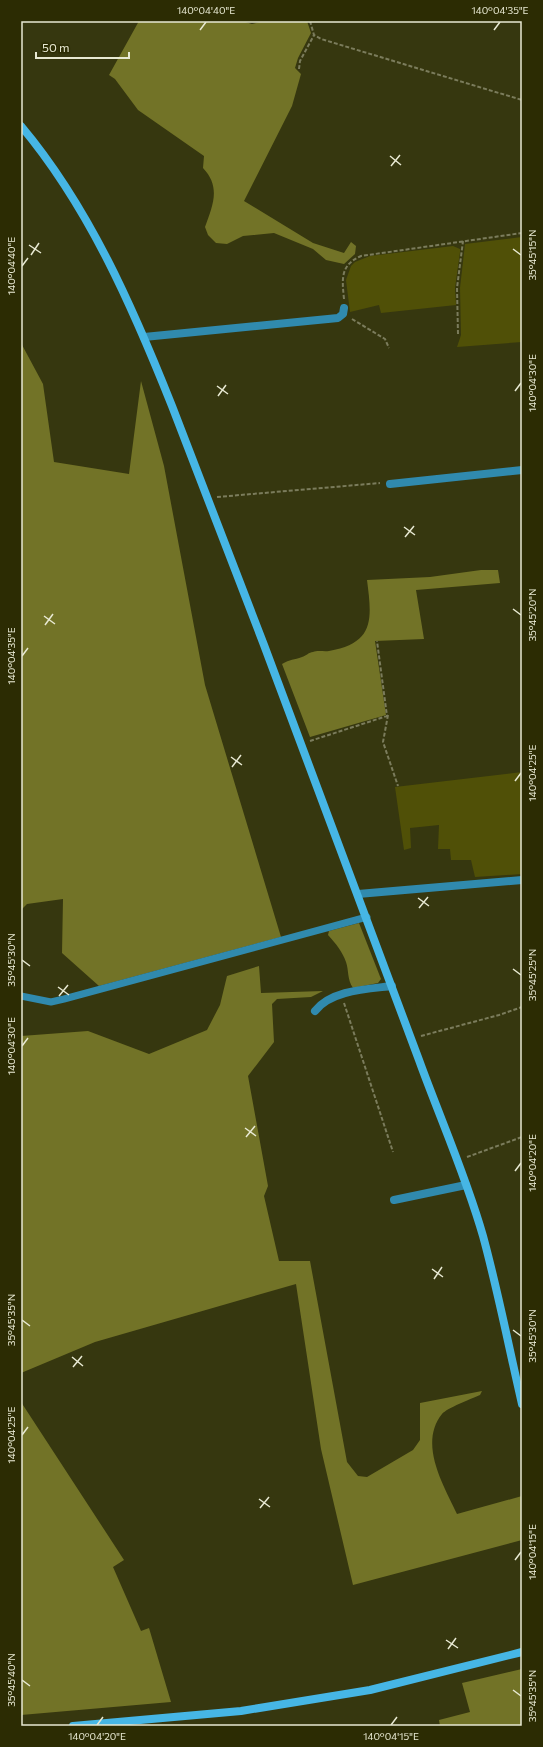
<svg xmlns="http://www.w3.org/2000/svg" width="543" height="1747" font-family="Commissioner,sans-serif">
<rect width="100%" height="100%" fill="#36370f"/>
<path fill="#505007" d="M 522,237 L 522,342 L 457,347 L 461,335 L 460,288 L 465,244 Z
M 453,246 L 460,249 L 460,252 L 455,288 L 456,305 L 381,313 L 379,305 L 350,312 L 346,280 L 351,266 L 355,262 L 370,256 Z
M 522,772 L 522,874 L 475,877 L 471,860 L 451,860 L 450,849 L 438,849 L 439,825 L 410,828 L 411,848 L 404,850 L 395,787 Z"/>
<path fill="#727327" d="M 139,21 L 242,21 L 252,24 L 264,21 L 307,21 L 311,33 L 298,58 L 295,68 L 301,74 L 292,106 L 244,201 L 313,243 L 344,253 L 351,242 L 356,246 L 355,254 L 344,264 L 326,260 L 313,249 L 274,233 L 243,236 L 227,244 L 216,243 L 208,235 L 205,227 C 213,205 221,187 203,168 L 204,156 L 138,110 L 115,79 L 109,75 Z
M 21,343 L 43,384 L 54,462 L 129,474 L 141,381 L 164,466 L 205,685 L 281,937 L 99,986 L 62,953 L 63,899 L 27,904 L 21,910 Z
M 481,570 L 498,570 L 500,583 L 416,590 L 424,639 L 375,641 L 386,715 L 310,737 L 282,664 C 290,659 294,660 302,657 C 306,656 309,652 313,652 C 318,650 324,652 329,651 C 375,643 372,619 367,580 L 430,577 Z
M 359,923 L 381,979 L 378,983 L 353,988 C 347,979 349,971 346,962 C 342,951 336,944 328,935 L 329,931 Z
M 259,966 L 261,993 L 323,991 L 311,997 L 277,999 L 272,1004 L 274,1042 L 248,1076 L 268,1186 L 264,1196 L 279,1261 L 310,1261 L 347,1462 L 358,1476 L 367,1477 L 413,1450 L 420,1440 L 420,1403 L 482,1391 L 480,1395 C 471,1399 447,1408 442,1414 C 418,1444 444,1486 457,1514 L 522,1496 L 522,1540 L 353,1585 L 321,1449 L 296,1284 L 95,1342 L 21,1373 L 21,1036 L 88,1031 L 149,1054 L 207,1030 L 220,1005 L 227,976 Z
M 21,1402 L 124,1560 L 113,1567 L 141,1631 L 149,1628 L 171,1702 L 21,1715 Z
M 522,1669 L 522,1726 L 440,1726 L 439,1720 L 470,1712 L 462,1683 Z"/>
<g fill="none" stroke-linecap="round" stroke-linejoin="round">
<path stroke="#7b7c5c" stroke-width="2" stroke-dasharray="4 2" stroke-linecap="butt" d="M 310,21 L 314,35 L 321,39 L 522,100
M 299,69 L 300,61 L 314,35
M 344,299 C 342,279 340,265 361,256 L 522,233
M 352,319 L 385,339 L 389,348
M 458,334 L 457,288 L 463,241
M 217,497 L 380,483
M 388,715 L 383,742 L 398,786
M 310,741 L 387,716 L 377,641
M 344,1003 L 393,1152
M 421,1036 L 499,1015 L 522,1007
M 467,1157 L 522,1137"/>
<path stroke="#308aae" stroke-width="7" d="M 21,996 L 51,1002 L 64,999 L 367,917"/>
<path stroke="#308aae" stroke-width="8" d="M 144,337 L 338,318 L 343,314 L 344,308
M 390,484 L 522,470
M 358,894 L 522,880
M 315,1011 C 331,990 368,989 392,986
M 394,1200 L 466,1185"/>
<path stroke="#46b6e5" stroke-width="8" d="M 21,126 C 89,207 133,308 172,406 C 203,485 233,565 264,645 C 316,783 368,921 419,1060 C 440,1118 466,1176 483,1236 C 498,1291 509,1348 522,1404
M 73,1726 L 241,1711 L 370,1690 L 522,1652"/>
</g>
<path fill="none" stroke="#e8e9d3" stroke-width="1.5" d="M 200,30 L 206,22M 494,30 L 500,22M 390,156 L 401,165M 391,166 L 400,155M 29,245 L 41,253M 513,249 L 521,255M 31,255 L 39,243M 22,266 L 28,258M 217,386 L 228,394M 515,391 L 521,383M 218,396 L 226,385M 404,527 L 415,535M 405,537 L 414,526M 513,609 L 521,615M 44,616 L 55,624M 45,625 L 53,614M 22,656 L 28,648M 231,757 L 242,765M 232,767 L 241,755M 515,781 L 521,773M 418,898 L 429,906M 419,908 L 428,897M 22,960 L 30,966M 513,969 L 521,975M 58,987 L 69,995M 59,996 L 68,985M 22,1046 L 28,1038M 245,1128 L 256,1136M 246,1137 L 255,1126M 515,1171 L 521,1163M 432,1269 L 443,1277M 434,1279 L 442,1267M 22,1320 L 30,1326M 513,1330 L 521,1336M 72,1357 L 83,1366M 73,1367 L 82,1356M 22,1435 L 28,1427M 259,1499 L 270,1507M 260,1508 L 269,1497M 515,1560 L 521,1552M 446,1640 L 458,1648M 448,1649 L 456,1638M 22,1680 L 30,1686M 513,1690 L 521,1696M 97,1725 L 103,1717M 391,1725 L 397,1717"/>
<rect width="543" height="1747" fill="none" stroke="#2c2c03" stroke-width="44"/>
<path d="M36 52v6h93v-6" fill="none" stroke="#e8e9d3" stroke-width="2"/>
<text x="42" y="52" font-size="12" fill="#e8e9d3" stroke="#2c2c03" stroke-width="3" paint-order="stroke">50 m</text>
<rect x="22" y="22" width="499" height="1703" fill="none" stroke="#e8e9d3" stroke-width="1.5"/>
<g font-size="10" text-anchor="middle" fill="#e8e9d3">
<text x="206" y="14">140°04'40"E</text>
<text x="500" y="14">140°04'35"E</text>
<text transform="translate(532 255) rotate(-90)" y="4">35°45'15"N</text>
<text transform="translate(11 266) rotate(-90)" y="4">140°04'40"E</text>
<text transform="translate(532 383) rotate(-90)" y="4">140°04'30"E</text>
<text transform="translate(532 615) rotate(-90)" y="4">35°45'20"N</text>
<text transform="translate(11 656) rotate(-90)" y="4">140°04'35"E</text>
<text transform="translate(532 773) rotate(-90)" y="4">140°04'25"E</text>
<text transform="translate(11 960) rotate(-90)" y="4">35°45'30"N</text>
<text transform="translate(532 975) rotate(-90)" y="4">35°45'25"N</text>
<text transform="translate(11 1046) rotate(-90)" y="4">140°04'30"E</text>
<text transform="translate(532 1163) rotate(-90)" y="4">140°04'20"E</text>
<text transform="translate(11 1320) rotate(-90)" y="4">35°45'35"N</text>
<text transform="translate(532 1336) rotate(-90)" y="4">35°45'30"N</text>
<text transform="translate(11 1435) rotate(-90)" y="4">140°04'25"E</text>
<text transform="translate(532 1552) rotate(-90)" y="4">140°04'15"E</text>
<text transform="translate(11 1680) rotate(-90)" y="4">35°45'40"N</text>
<text transform="translate(532 1696) rotate(-90)" y="4">35°45'35"N</text>
<text x="97" y="1740">140°04'20"E</text>
<text x="391" y="1740">140°04'15"E</text>
</g>
</svg>
